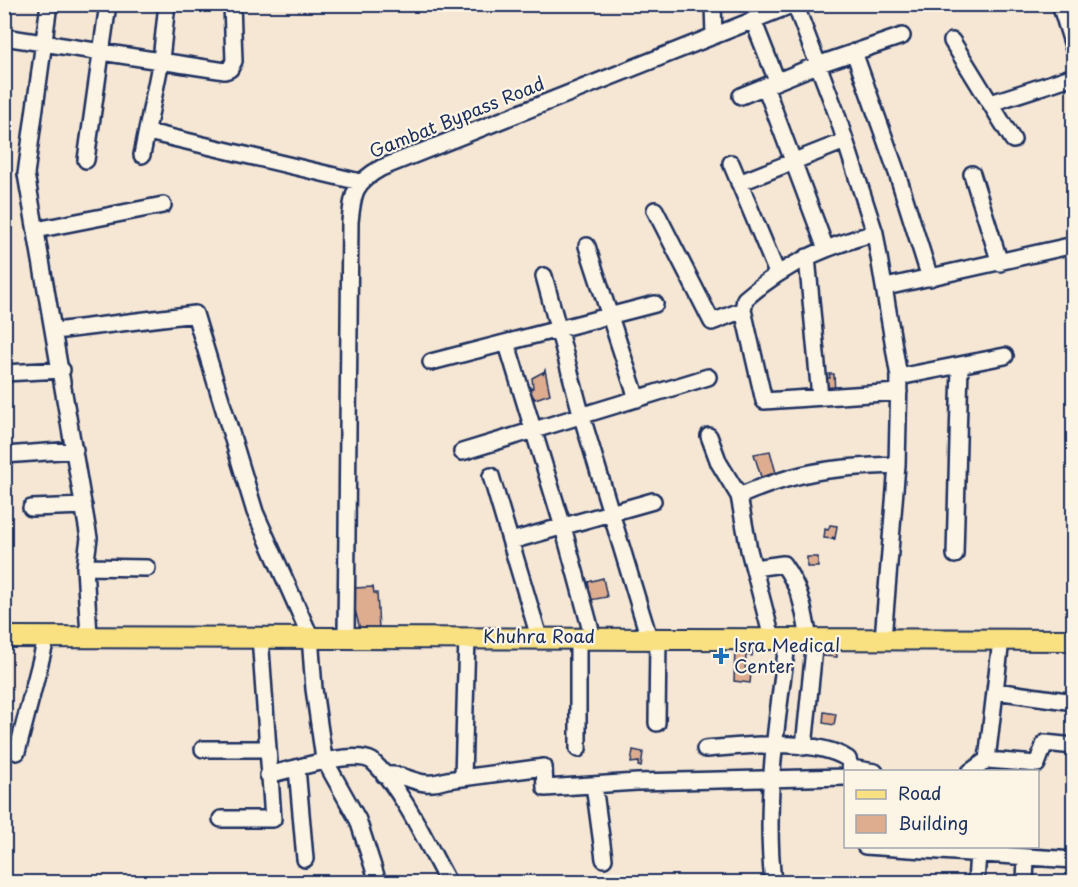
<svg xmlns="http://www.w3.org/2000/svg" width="1078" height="887" font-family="'Playpen Sans',sans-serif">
<rect width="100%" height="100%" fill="#f6e7d4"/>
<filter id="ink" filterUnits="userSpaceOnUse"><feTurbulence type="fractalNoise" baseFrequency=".0167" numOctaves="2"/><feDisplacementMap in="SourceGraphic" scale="12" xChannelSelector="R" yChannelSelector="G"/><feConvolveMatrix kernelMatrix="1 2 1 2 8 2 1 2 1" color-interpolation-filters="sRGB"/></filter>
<g filter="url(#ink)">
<path fill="#dead90" stroke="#1b2f5e" stroke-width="1.5" d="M 545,370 L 550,394 L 535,399 L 528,389 L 533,388 L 532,378 L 543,372 L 543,375 Z
M 829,374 L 834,374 L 835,394 L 825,395 L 824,378 L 830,378 Z
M 770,451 L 776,473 L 761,477 L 754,454 Z
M 830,525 L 837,526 L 835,538 L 832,537 L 834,539 L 824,538 L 825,529 L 828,530 Z
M 807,557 L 818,557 L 818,567 L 807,567 Z
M 603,578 L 607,597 L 585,601 L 584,595 L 590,594 L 588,582 Z
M 373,587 L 374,593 L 377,593 L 379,629 L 366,629 L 365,627 L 360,629 L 355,610 L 354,588 Z
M 836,642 L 837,657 L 822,656 L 822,646 Z
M 735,648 L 753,649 L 752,656 L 746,655 L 745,673 L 751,673 L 750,683 L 734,681 Z
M 824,712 L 836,714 L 834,725 L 823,723 Z
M 633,750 L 643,752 L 641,767 L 638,766 L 639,762 L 631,763 Z"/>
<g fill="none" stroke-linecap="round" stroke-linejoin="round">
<g stroke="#1b2f5e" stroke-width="20">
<path id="minor" d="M 49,4 L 26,174 L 89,538 L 85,567 L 89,636
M 713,4 L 714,36
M 795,4 L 836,112 L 875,233 L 899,377 L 897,465 L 883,639
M 1060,4 L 1074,49
M 753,20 L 777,81
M 4,37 L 225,71 L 230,69 L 234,61 L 232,4
M 952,41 L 1013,140
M 854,52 L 897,173 L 930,278
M 765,86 L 826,249
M 741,96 L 817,65 L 902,36
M 991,103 L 1074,76
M 148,132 L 360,182
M 142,155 L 161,60 L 167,4
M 86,160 L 108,4
M 731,163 L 777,273
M 972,174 L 1000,263
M 739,183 L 845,141
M 655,210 L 712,322 L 743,310 L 745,299 C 785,264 824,247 875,233
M 36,230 L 163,205
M 587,246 L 637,399
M 807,257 L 820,397
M 544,276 L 582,417 L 649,638
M 886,287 L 1074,245
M 743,310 L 764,401 L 899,392
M 55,331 L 195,314 L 255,512 L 310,636 L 314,689 L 324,759 L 358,820 L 378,882
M 507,344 L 563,527 L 593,638
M 431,362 L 655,304
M 4,373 L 62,370
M 899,377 L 1005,356
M 709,436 L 719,463 L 739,496 L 749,550 L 772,638
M 462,452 L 708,377
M 4,455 L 75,450
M 491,476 L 539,637
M 739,496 C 798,471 833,467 897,465
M 31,508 L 84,506
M 511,541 L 653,501
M 955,555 L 960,365
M 85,567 L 147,568
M 754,568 L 783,564 C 802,591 803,607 809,639
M 346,636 L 350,222 C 353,192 354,183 381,168 L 794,4
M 578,637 L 578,749
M 995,691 L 1074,702
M 657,723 L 658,638
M 804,747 L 815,639
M 203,749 L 267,749
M 705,749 C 743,746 815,737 848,759 L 852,772
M 17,752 L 47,636
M 987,760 L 1001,640
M 297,768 L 305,859
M 851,768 L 875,772
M 970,772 L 987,760 L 1037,764 L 1045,743 L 1074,746
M 268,775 C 292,770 352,749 372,761 C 402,788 428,846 448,882
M 384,775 C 412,773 415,790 447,780 L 544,767 L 545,788 L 637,782 L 846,777
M 463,778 L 467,637
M 594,785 L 604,859
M 221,819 L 273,819 L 260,636
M 865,846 L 1074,860
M 773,882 C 764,801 777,719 788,638
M 976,882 L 978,853
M 1025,882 L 1026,857"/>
</g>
<g stroke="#1b2f5e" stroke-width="24">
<path id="major" d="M 4,637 L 1074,640"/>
</g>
<use href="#minor" stroke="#fcf5e5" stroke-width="15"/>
<use href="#major" stroke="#f9e181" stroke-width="20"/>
</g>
</g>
<path fill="#1f6fb2" stroke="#fcf5e5" stroke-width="2" d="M718 647h6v6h6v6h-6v6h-6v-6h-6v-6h6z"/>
<g text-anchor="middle" stroke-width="4.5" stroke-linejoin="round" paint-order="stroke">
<g font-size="18" fill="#1b2f5e" stroke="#fcf5e5">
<text transform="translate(457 118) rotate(-22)" y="6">Gambat Bypass Road</text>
<text x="539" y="643">Khuhra Road</text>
</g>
<g font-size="18" fill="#1b2f5e" stroke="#fcf5e5" text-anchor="start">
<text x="734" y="652">Isra Medical<tspan x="734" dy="21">Center</tspan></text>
</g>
</g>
<rect width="1078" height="887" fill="none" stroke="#fcf5e5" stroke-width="24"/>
<rect x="12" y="12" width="1054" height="863" fill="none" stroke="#1b2f5e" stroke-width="2" filter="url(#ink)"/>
<rect x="844" y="770" width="195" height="78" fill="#fcf5e5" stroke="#a2a6af" stroke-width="1.5"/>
<rect x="856" y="790" width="30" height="9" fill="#f9e181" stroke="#a2a6af" stroke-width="1.5"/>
<text x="898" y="800" font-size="18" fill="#1b2f5e">Road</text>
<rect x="856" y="815" width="30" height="18" fill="#dead90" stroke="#a2a6af" stroke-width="1.5"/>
<text x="898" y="830" font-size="18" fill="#1b2f5e">Building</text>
</svg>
